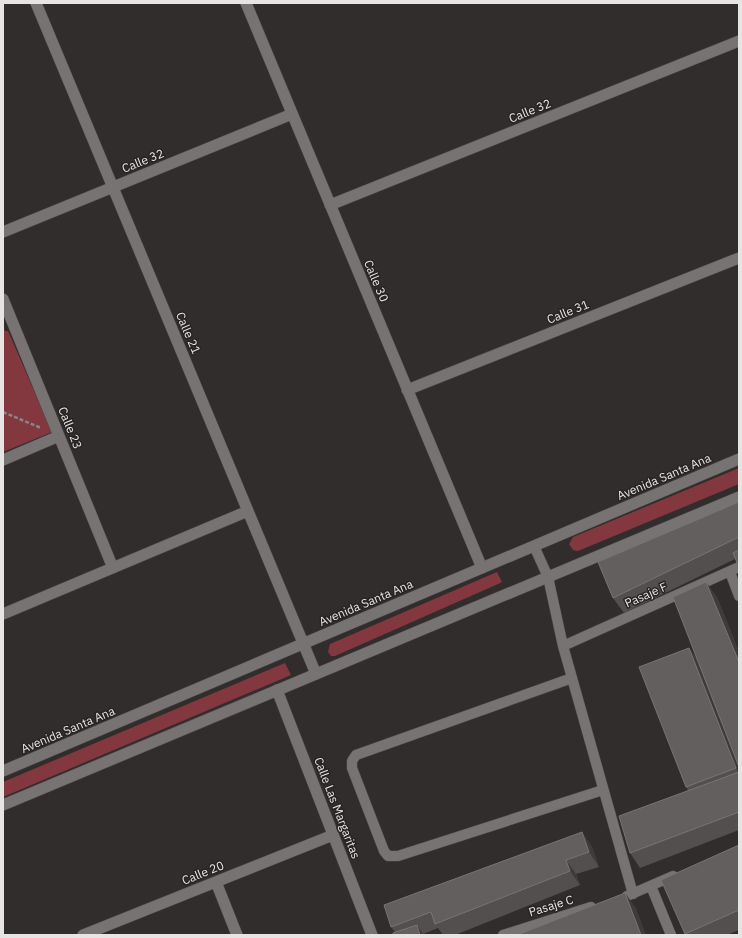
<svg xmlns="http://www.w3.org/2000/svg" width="742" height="938" font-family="'IBM Plex Sans',sans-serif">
<rect width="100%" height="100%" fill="#322d2d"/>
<path fill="#82383e" d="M 3,325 L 5,331 L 8,331 L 52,432 L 3,452 Z
M 739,468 L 739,484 L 578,551 L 573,550 L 569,544 L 573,537 Z
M 497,572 L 502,582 L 498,584 L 335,656 L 331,656 L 328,652 L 330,644 Z
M 285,663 L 291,675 L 3,797 L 3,782 Z"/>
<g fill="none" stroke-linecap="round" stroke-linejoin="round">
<g stroke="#4f4c4c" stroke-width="11">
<path id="service" d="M 534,546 L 548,577 L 563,646 L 633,894
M 730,572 L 739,596
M 563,646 L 739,567
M 572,678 L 356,755 L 352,761 L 352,768 L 384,851 L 388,856 L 398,856 L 603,790
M 651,886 L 671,935
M 627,896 L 673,876
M 503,935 L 591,907"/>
</g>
<g stroke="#4f4c4c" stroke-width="12">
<path id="minor" d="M 36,3 L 316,674
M 246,3 L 482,568
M 330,205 L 739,41
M 3,232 L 292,114
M 3,299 L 113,568
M 407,390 L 739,258
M 3,460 L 59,436
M 3,614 L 248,511
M 277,690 L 372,935
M 216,882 L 237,935
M 83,935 L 333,835"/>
</g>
<g stroke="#4f4c4c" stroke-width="12">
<path id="tertiary" d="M 3,771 L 739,459
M 3,805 L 739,497"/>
</g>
<path stroke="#8a8686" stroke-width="2.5" stroke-dasharray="4 2" stroke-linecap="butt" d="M 3,412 L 41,428"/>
<use href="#service" stroke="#787373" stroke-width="10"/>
<use href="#minor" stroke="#787373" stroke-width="11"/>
<use href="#tertiary" stroke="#787373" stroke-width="11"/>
</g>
<path fill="#544f4f" d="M 739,502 L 739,567 L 735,559 L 624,613 L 613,598 Z
M 717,597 L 739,652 L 739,830 L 640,868 L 630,853 L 688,790 L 686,787 L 689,648 L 699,662 Z
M 582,832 L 592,847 L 599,867 L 576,874 L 580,885 L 455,935 L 443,935 L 438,928 L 423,934 L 424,935 L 393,935 L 395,932 L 391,927 Z
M 739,845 L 739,930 L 727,935 L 685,935 L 685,934 Z"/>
<path fill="#403b3b" d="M 706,582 L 717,597 L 739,652 L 739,662 Z
M 689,648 L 699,663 L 739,765 L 739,773 L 736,768 Z
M 582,832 L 592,847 L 599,867 L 589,852 Z
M 566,860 L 576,874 L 580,885 L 570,871 Z
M 625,893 L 636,908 L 646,935 L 641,935 Z
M 417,925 L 424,935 L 420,935 Z"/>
<path fill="#645f5f" stroke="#787474" d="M 739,502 L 739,537 L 613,598 L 598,562 Z
M 739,550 L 739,567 L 733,553 Z
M 706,582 L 739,662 L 739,767 L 673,597 Z
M 689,648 L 736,768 L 686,787 L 639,667 Z
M 739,772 L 739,812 L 630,853 L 619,816 Z
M 582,832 L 589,852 L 566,860 L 570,871 L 435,924 L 431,912 L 391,927 L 384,905 Z
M 739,845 L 739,910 L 685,934 L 661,880 Z
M 625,893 L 641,935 L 517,935 Z
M 417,925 L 420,935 L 393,935 L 393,933 Z"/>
<g text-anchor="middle" stroke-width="3" stroke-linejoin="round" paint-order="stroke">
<g font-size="12" fill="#e7e4e4" stroke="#282424">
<text transform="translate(530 111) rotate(-22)" y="4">Calle 32</text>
<text transform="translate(143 161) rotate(-22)" y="4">Calle 32</text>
<text transform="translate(376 281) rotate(67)" y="4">Calle 30</text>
<text transform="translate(568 312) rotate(-22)" y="4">Calle 31</text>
<text transform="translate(188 333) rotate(67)" y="4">Calle 21</text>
<text transform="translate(70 428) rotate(68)" y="4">Calle 23</text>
<text transform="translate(664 477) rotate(-23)" y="4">Avenida Santa Ana</text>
<text transform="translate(646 595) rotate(-24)" y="4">Pasaje F</text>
<text transform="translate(366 603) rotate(-23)" y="4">Avenida Santa Ana</text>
<text transform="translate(68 730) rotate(-23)" y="4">Avenida Santa Ana</text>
<text transform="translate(337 808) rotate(69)" y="4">Calle Las Margaritas</text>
<text transform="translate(203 873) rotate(-22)" y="4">Calle 20</text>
<text transform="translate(551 906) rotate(-17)" y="4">Pasaje C</text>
</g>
</g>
<rect width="742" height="938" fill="none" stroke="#e7e4e4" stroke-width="8"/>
</svg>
